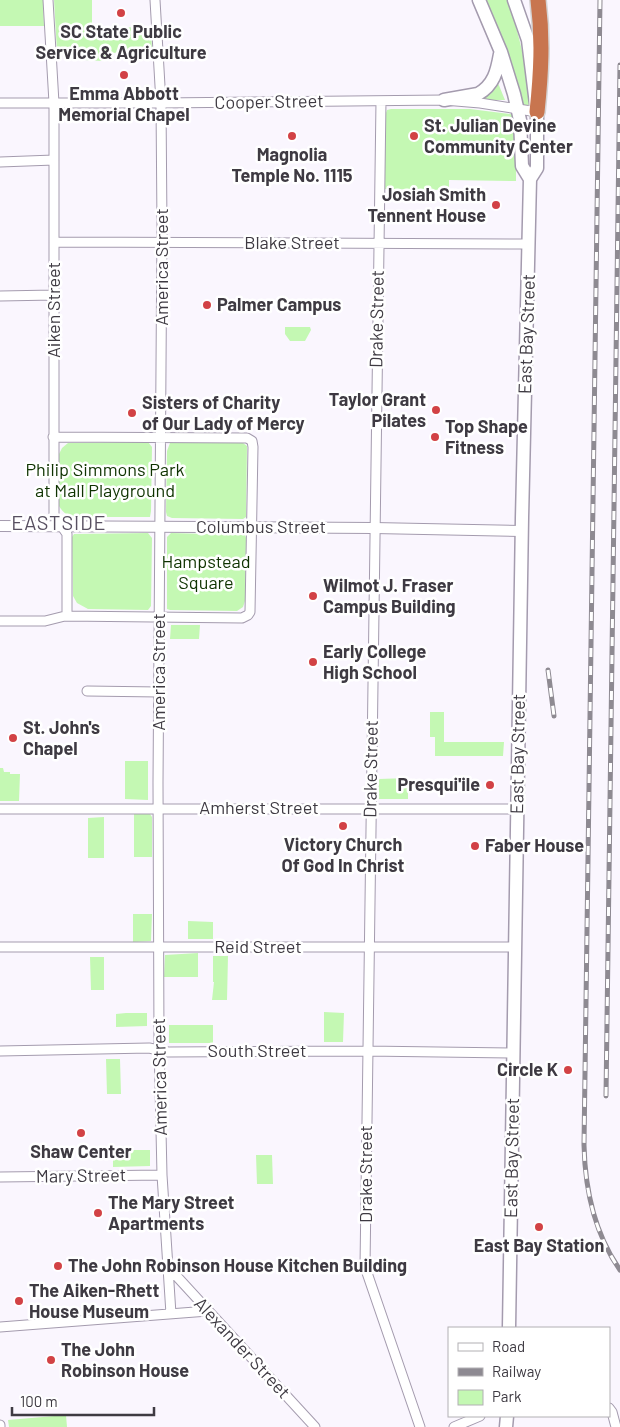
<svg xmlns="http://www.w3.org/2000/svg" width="620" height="1427" font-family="Barlow,sans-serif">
<rect width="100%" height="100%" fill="#faf6fe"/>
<path fill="#c4f8b3" d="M 0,0 L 43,0 L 44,26 L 0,26 Z
M 54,0 L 92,0 L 92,28 L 151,27 L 152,52 L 118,52 L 110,54 L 103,61 L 84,60 L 83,51 L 57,51 Z
M 485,0 L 508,0 C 519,35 528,69 530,106 L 524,106 L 507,51 Z
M 498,83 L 505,100 L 477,100 L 491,92 Z
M 391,109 L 470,109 L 511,114 L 514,117 L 516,124 L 516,181 L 449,180 L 449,190 L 384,189 L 386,113 L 387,110 Z
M 285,327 L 310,327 L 311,330 L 305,341 L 290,341 L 285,334 Z
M 148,442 L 152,447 L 151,511 L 150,517 L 77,517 C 68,516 64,514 59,506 L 59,454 L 62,448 L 68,443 Z
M 170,443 L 243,443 L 247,446 L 246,517 L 243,519 L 172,518 L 167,516 L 166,512 L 167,451 Z
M 148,533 L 152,538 L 151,606 L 148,610 L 88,609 L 77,603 L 73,596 L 72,537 L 74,534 Z
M 171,533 L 245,535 L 246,538 L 245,601 L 243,607 L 237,611 L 170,610 L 167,609 L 167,537 Z
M 171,625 L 200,625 L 199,639 L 170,639 Z
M 430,712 L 444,712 L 444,742 L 504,742 L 503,756 L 435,756 L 435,737 L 430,737 Z
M 125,761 L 148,761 L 148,800 L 125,799 Z
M 0,768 L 3,768 L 4,772 L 10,772 L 10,774 L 20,774 L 19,801 L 0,801 Z
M 408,778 L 408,799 L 378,799 L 379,779 Z
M 134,814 L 150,814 L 152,817 L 152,857 L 134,857 Z
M 104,817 L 104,858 L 88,858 L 88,818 Z
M 133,914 L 152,914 L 151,941 L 133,942 Z
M 188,921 L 213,922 L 213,939 L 188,939 Z
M 198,953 L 198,977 L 164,977 L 165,955 Z
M 213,956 L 228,956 L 227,1000 L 212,1000 L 214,982 L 213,982 Z
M 90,957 L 104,957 L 104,990 L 91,990 Z
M 324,1012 L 344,1013 L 343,1042 L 324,1042 Z
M 126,1013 L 147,1013 L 147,1026 L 116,1027 L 116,1014 Z
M 169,1025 L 213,1025 L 213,1043 L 169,1043 Z
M 106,1059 L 120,1059 L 121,1094 L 107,1094 Z
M 150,1150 L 150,1166 L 113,1167 L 113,1150 Z
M 256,1155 L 272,1155 L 273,1184 L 257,1184 Z
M 66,1415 L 67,1427 L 9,1427 L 8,1420 Z"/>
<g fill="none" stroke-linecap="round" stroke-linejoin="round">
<g stroke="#a49bae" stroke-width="11">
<path id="minor" d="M 48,0 L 54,103 L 54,515 L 67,534 L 67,616
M 155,0 L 161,103 L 162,227 L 158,783 L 159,1042 L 162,1175 L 171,1314
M 381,101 L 365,1267 L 420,1427
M 0,103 L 161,103 L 444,100 L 480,103 L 537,112
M 0,162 L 54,160
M 54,242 L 529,244
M 0,296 L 54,295
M 0,621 L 45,621 L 65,616 L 242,618 L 248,615 L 250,612 L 253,447 L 252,441 L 247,438 L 53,437
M 87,691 L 159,692
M 0,809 L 518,809
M 0,947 L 516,947
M 0,1051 L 149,1048 L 168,1052 L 367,1051 L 514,1053
M 0,1177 L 162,1175
M 170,1269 L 315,1427
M 0,1327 L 208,1311
M 609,1408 L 612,1412 L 616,1427
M 0,1425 L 0,1427
M 454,1427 L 480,1416"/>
</g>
<g stroke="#a49bae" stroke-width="12">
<path id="tertiary" d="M 0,526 L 374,528 L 521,531"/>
</g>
<g stroke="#a49bae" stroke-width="15">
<path id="secondary" d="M 479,0 L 501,52 L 514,94 L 520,120 L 522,166 L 530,179
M 514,0 L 528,40 L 537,112 L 537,168 L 530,179
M 444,100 L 478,94 C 494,85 497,71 500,54
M 509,1328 L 522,518 L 530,179
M 506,1427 L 507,1416"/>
</g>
<g stroke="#d5d4d5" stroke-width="18">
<path id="motorway" d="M 537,112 C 541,74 543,39 538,0"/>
</g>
<use href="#minor" stroke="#fff" stroke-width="9"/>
<use href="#tertiary" stroke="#fff" stroke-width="10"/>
<use href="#secondary" stroke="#fff" stroke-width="12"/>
<use href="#motorway" stroke="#c8754f" stroke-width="15"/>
<g stroke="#8e8a92" stroke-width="5">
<path id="rail" d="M 600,0 L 584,1145 C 585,1189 594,1233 620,1270
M 548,670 L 554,716
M 606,1096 L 620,65"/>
</g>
<use href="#rail" stroke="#fff" stroke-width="3" stroke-dasharray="9" stroke-linecap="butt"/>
</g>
<g fill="#d24245" stroke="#fff" stroke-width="2">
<circle cx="121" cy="13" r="5"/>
<circle cx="124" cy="75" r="5"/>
<circle cx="292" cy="136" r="5"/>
<circle cx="414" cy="136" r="5"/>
<circle cx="496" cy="205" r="5"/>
<circle cx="207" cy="305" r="5"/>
<circle cx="436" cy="410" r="5"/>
<circle cx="132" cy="413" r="5"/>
<circle cx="435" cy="437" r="5"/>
<circle cx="313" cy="596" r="5"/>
<circle cx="313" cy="662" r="5"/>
<circle cx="13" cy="738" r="5"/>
<circle cx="490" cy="785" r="5"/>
<circle cx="343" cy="826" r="5"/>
<circle cx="475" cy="846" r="5"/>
<circle cx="568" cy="1070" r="5"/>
<circle cx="81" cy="1133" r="5"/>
<circle cx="98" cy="1213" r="5"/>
<circle cx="539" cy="1227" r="5"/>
<circle cx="58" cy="1266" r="5"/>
<circle cx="19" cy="1301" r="5"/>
<circle cx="51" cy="1360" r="5"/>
</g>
<g text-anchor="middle" stroke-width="5" stroke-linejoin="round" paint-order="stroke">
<g font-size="18" font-weight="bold" fill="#3e3a42" stroke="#fff" text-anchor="start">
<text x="121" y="38" text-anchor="middle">SC State Public<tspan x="121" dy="21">Service &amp; Agriculture</tspan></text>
<text x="124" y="100" text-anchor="middle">Emma Abbott<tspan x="124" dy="21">Memorial Chapel</tspan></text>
<text x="424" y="132">St. Julian Devine<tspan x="424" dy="21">Community Center</tspan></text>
<text x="292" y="161" text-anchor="middle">Magnolia<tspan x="292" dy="21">Temple No. 1115</tspan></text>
<text x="486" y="201" text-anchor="end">Josiah Smith<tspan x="486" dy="21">Tennent House</tspan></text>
<text x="217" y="311">Palmer Campus</text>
<text x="426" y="406" text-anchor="end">Taylor Grant<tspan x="426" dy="21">Pilates</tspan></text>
<text x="142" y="409">Sisters of Charity<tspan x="142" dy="21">of Our Lady of Mercy</tspan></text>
<text x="445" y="433">Top Shape<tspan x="445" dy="21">Fitness</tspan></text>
<text x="323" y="592">Wilmot J. Fraser<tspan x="323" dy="21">Campus Building</tspan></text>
<text x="323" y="658">Early College<tspan x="323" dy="21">High School</tspan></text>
<text x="23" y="734">St. John's<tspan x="23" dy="21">Chapel</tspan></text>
<text x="480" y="791" text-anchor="end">Presqui'ile</text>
<text x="343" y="851" text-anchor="middle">Victory Church<tspan x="343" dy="21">Of God In Christ</tspan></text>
<text x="485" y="852">Faber House</text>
<text x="558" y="1076" text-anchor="end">Circle K</text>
<text x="81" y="1158" text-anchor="middle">Shaw Center</text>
<text x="108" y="1209">The Mary Street<tspan x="108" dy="21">Apartments</tspan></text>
<text x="539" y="1252" text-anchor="middle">East Bay Station</text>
<text x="68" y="1272">The John Robinson House Kitchen Building</text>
<text x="29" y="1297">The Aiken-Rhett<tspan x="29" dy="21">House Museum</tspan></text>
<text x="61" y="1356">The John<tspan x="61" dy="21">Robinson House</tspan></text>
</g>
<g font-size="18" fill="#3e3a42" stroke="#fff">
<text transform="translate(269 102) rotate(-1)" y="6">Cooper Street</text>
<text x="292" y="249">Blake Street</text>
<text transform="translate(162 267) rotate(-90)" y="6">America Street</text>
<text transform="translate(54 310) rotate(-90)" y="6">Aiken Street</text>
<text transform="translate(377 319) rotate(-89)" y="6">Drake Street</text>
<text transform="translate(527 334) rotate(-88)" y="6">East Bay Street</text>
<text x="261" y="533">Columbus Street</text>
<text transform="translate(159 672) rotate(-90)" y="6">America Street</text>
<text transform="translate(518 754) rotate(-89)" y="6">East Bay Street</text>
<text transform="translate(371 769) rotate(-89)" y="6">Drake Street</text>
<text x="259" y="814">Amherst Street</text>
<text x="258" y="953">Reid Street</text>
<text x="257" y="1057">South Street</text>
<text transform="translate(160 1077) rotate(-91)" y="6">America Street</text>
<text transform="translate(512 1158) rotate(-89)" y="6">East Bay Street</text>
<text transform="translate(366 1174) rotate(-90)" y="6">Drake Street</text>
<text transform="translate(81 1176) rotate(-1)" y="6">Mary Street</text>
<text transform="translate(242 1348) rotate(47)" y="6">Alexander Street</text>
</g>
<g font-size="18" fill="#0f3301" stroke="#fff">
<text x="105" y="476">Philip Simmons Park<tspan x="105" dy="21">at Mall Playground</tspan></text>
<text x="206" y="568">Hampstead<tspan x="206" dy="21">Square</tspan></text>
</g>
<g font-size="20" letter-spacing="1" fill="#585061" stroke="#fff">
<text x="59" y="530">EASTSIDE</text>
</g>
</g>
<rect x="448" y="1327" width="162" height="90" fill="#ffffff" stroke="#b2b0b3"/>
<rect x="458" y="1343" width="25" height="8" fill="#ffffff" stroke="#b2b0b3"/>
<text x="492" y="1352" font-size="15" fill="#3e3a42">Road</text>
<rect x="458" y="1368" width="25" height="8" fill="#8e8a92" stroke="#b2b0b3"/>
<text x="492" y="1377" font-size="15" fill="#3e3a42">Railway</text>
<rect x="458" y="1390" width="25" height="15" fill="#c4f8b3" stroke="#b2b0b3"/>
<text x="492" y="1402" font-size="15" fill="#3e3a42">Park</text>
<path d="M12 1407v8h142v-8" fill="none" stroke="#3e3a42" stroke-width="2.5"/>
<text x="20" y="1407" font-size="15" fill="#3e3a42" stroke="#ffffff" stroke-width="4" paint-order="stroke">100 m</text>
</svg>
